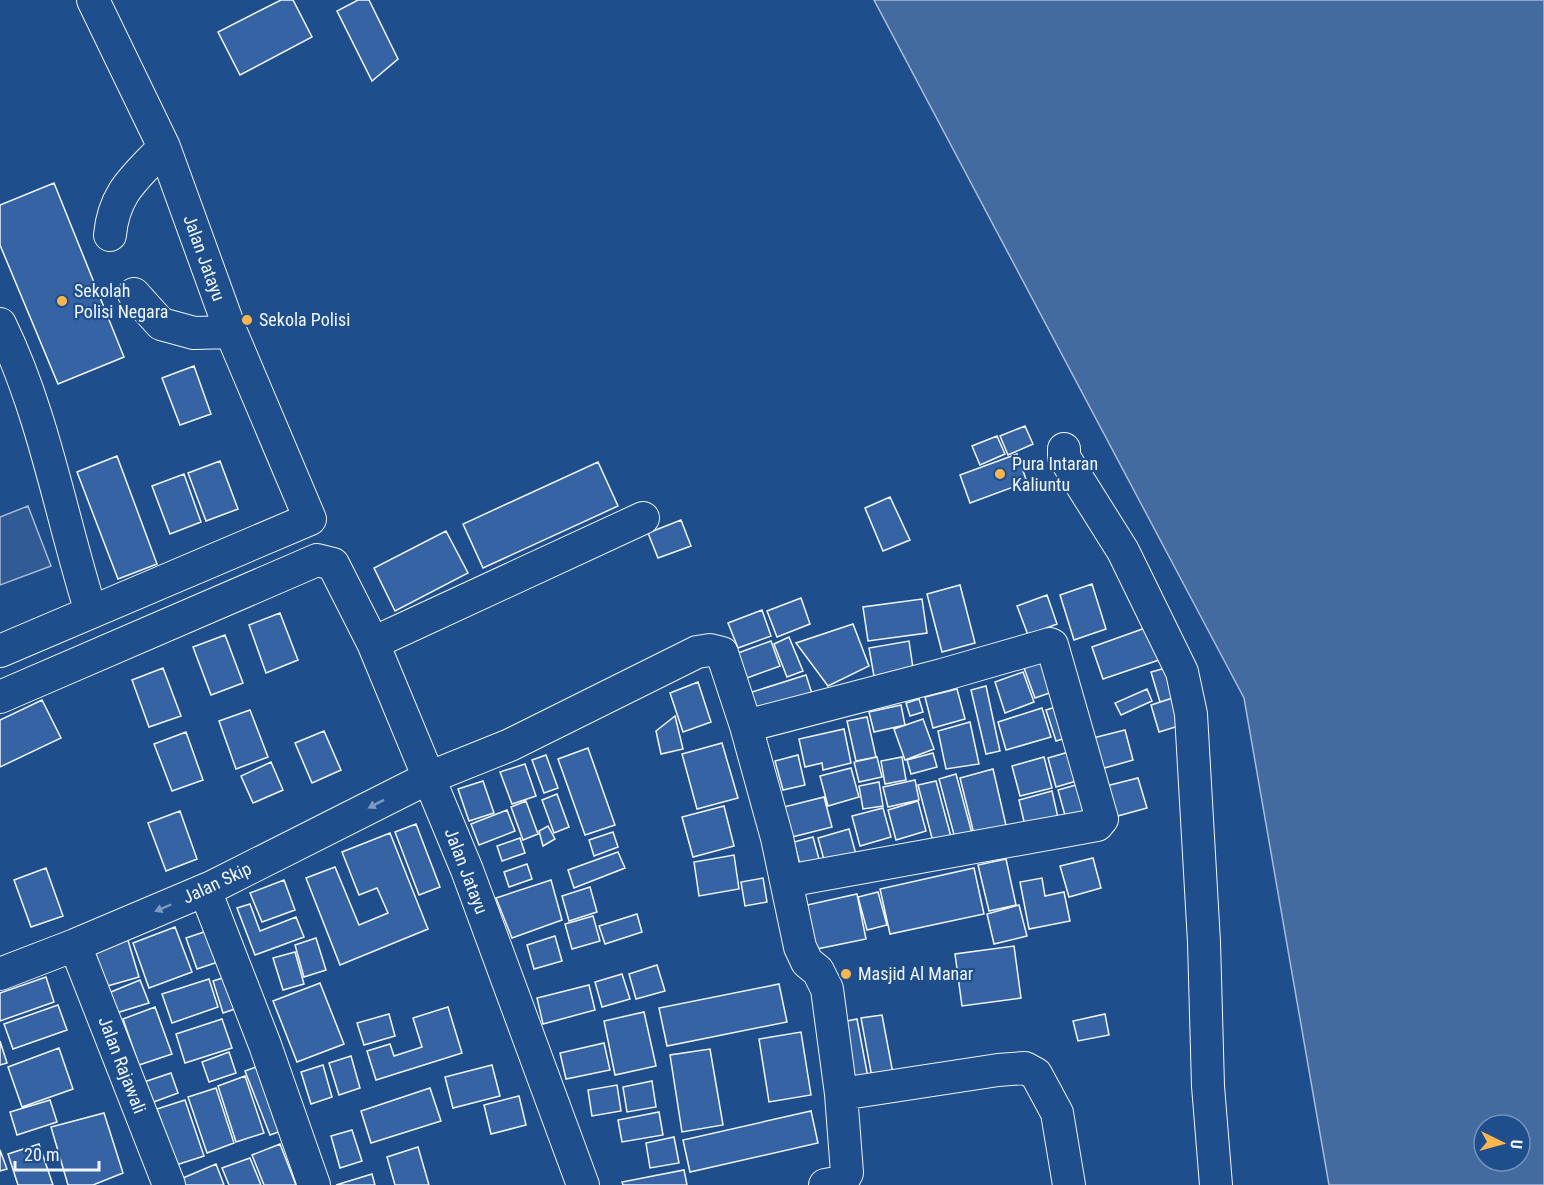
<svg xmlns="http://www.w3.org/2000/svg" width="1544" height="1185" font-family="'Roboto Condensed',sans-serif">
<rect width="100%" height="100%" fill="#1f4e8c"/>
<path fill="#305b95" stroke="#a8bbd7" stroke-width="1.5" d="M 28,506 L 51,566 L 0,585 L 0,517 Z"/>
<path fill="#446ba0" stroke="#a8bbd7" stroke-width="1.5" fill-rule="evenodd" d="M 874,0 L 1544,0 L 1544,1185 L 1329,1185 L 1244,698 ZM 1484,1125 L 1520,1125 L 1520,1161 L 1484,1161 Z"/>
<path fill="#3563a3" stroke="#f2f6ff" stroke-width="1.5" d="M 281,0 L 293,0 L 312,37 L 240,75 L 218,32 Z
M 358,0 L 369,0 L 398,59 L 372,81 L 337,11 Z
M 54,183 L 124,357 L 58,384 L 0,245 L 0,205 Z
M 194,366 L 211,414 L 180,425 L 162,378 Z
M 1025,426 L 1033,444 L 1008,455 L 1000,436 Z
M 997,436 L 1005,454 L 980,465 L 972,446 Z
M 1017,454 L 1027,482 L 970,503 L 960,475 Z
M 117,456 L 157,564 L 118,579 L 77,472 Z
M 220,461 L 238,509 L 206,521 L 188,473 Z
M 598,462 L 618,506 L 483,568 L 463,524 Z
M 184,474 L 201,522 L 170,534 L 152,486 Z
M 890,497 L 910,540 L 883,551 L 865,508 Z
M 681,520 L 691,546 L 658,558 L 648,533 Z
M 446,531 L 468,573 L 395,611 L 374,568 Z
M 1092,584 L 1106,629 L 1074,640 L 1060,595 Z
M 960,585 L 975,643 L 942,652 L 927,594 Z
M 1047,595 L 1057,624 L 1028,635 L 1017,606 Z
M 801,598 L 810,624 L 777,637 L 767,611 Z
M 922,599 L 927,633 L 868,641 L 863,607 Z
M 762,610 L 771,636 L 738,648 L 728,623 Z
M 280,613 L 298,660 L 266,673 L 249,625 Z
M 853,624 L 869,666 L 828,686 L 796,643 Z
M 1148,627 L 1159,660 L 1103,679 L 1092,647 Z
M 225,635 L 243,683 L 211,695 L 193,647 Z
M 789,637 L 803,671 L 787,677 L 774,644 Z
M 771,641 L 780,666 L 747,678 L 738,653 Z
M 909,641 L 914,675 L 875,682 L 869,648 Z
M 1053,657 L 1064,688 L 1035,698 L 1024,668 Z
M 1173,666 L 1182,695 L 1160,702 L 1151,672 Z
M 163,668 L 181,716 L 149,727 L 132,680 Z
M 1023,672 L 1034,702 L 1005,713 L 995,682 Z
M 806,675 L 814,700 L 757,718 L 749,693 Z
M 698,682 L 711,722 L 683,732 L 670,693 Z
M 986,686 L 1000,751 L 986,754 L 971,690 Z
M 957,689 L 965,719 L 933,728 L 925,697 Z
M 1147,689 L 1152,701 L 1121,715 L 1115,703 Z
M 1182,695 L 1182,725 L 1159,732 L 1151,705 Z
M 919,699 L 923,712 L 910,716 L 906,703 Z
M 42,700 L 61,738 L 0,767 L 0,720 Z
M 1065,704 L 1076,735 L 1056,741 L 1046,710 Z
M 901,705 L 905,725 L 874,732 L 869,712 Z
M 1042,708 L 1051,737 L 1006,750 L 998,722 Z
M 250,710 L 268,757 L 236,769 L 219,721 Z
M 675,716 L 683,749 L 661,754 L 656,731 Z
M 867,717 L 876,757 L 856,761 L 847,721 Z
M 923,719 L 934,749 L 905,760 L 894,729 Z
M 970,722 L 979,764 L 946,769 L 938,731 Z
M 844,729 L 851,763 L 823,770 L 822,763 L 805,767 L 799,739 Z
M 1125,730 L 1133,760 L 1101,769 L 1093,738 Z
M 324,731 L 341,770 L 312,783 L 295,743 Z
M 186,732 L 203,780 L 172,791 L 154,744 Z
M 722,743 L 738,798 L 697,809 L 682,754 Z
M 588,748 L 615,825 L 585,835 L 558,759 Z
M 1072,751 L 1080,780 L 1056,787 L 1048,758 Z
M 933,753 L 937,767 L 911,774 L 907,760 Z
M 546,755 L 558,788 L 544,793 L 532,760 Z
M 798,755 L 805,785 L 783,790 L 775,761 Z
M 877,757 L 882,777 L 859,782 L 854,762 Z
M 902,757 L 906,780 L 885,784 L 881,761 Z
M 1044,757 L 1052,788 L 1020,796 L 1012,766 Z
M 271,762 L 283,790 L 253,803 L 241,776 Z
M 525,764 L 536,796 L 512,804 L 500,772 Z
M 851,768 L 859,797 L 828,806 L 820,776 Z
M 993,769 L 1008,834 L 976,842 L 960,778 Z
M 956,774 L 974,841 L 957,846 L 939,779 Z
M 1138,778 L 1147,808 L 1114,817 L 1106,786 Z
M 915,780 L 919,800 L 888,807 L 883,787 Z
M 483,781 L 494,813 L 469,821 L 458,789 Z
M 936,781 L 954,848 L 936,853 L 918,785 Z
M 879,782 L 883,806 L 863,809 L 859,786 Z
M 1083,783 L 1091,812 L 1066,819 L 1058,790 Z
M 1052,791 L 1059,822 L 1026,830 L 1019,800 Z
M 557,794 L 569,827 L 554,833 L 542,800 Z
M 824,797 L 832,827 L 780,840 L 772,810 Z
M 526,801 L 538,834 L 523,840 L 511,807 Z
M 918,801 L 926,831 L 896,840 L 888,810 Z
M 724,806 L 734,846 L 693,857 L 682,817 Z
M 883,808 L 891,837 L 860,846 L 852,816 Z
M 507,810 L 515,831 L 479,845 L 471,824 Z
M 180,811 L 197,859 L 166,871 L 148,823 Z
M 416,824 L 440,887 L 419,895 L 395,832 Z
M 548,826 L 555,839 L 543,846 L 539,831 Z
M 849,829 L 857,858 L 826,867 L 818,838 Z
M 613,832 L 618,847 L 594,856 L 589,840 Z
M 390,833 L 428,929 L 340,965 L 306,878 L 335,867 L 359,925 L 388,913 L 377,888 L 359,895 L 342,852 Z
M 813,837 L 822,870 L 803,876 L 794,842 Z
M 520,838 L 525,853 L 502,861 L 497,846 Z
M 618,852 L 625,868 L 574,888 L 568,870 Z
M 734,855 L 739,889 L 699,896 L 694,862 Z
M 1093,858 L 1101,888 L 1069,897 L 1060,866 Z
M 1006,859 L 1016,905 L 989,911 L 978,865 Z
M 527,864 L 532,879 L 509,887 L 504,872 Z
M 46,868 L 63,916 L 31,927 L 14,880 Z
M 974,868 L 984,914 L 890,934 L 880,889 Z
M 763,878 L 767,902 L 745,906 L 741,882 Z
M 1042,878 L 1045,896 L 1064,892 L 1070,921 L 1029,929 L 1020,882 Z
M 284,880 L 295,910 L 262,922 L 250,893 Z
M 551,880 L 562,920 L 512,938 L 496,898 Z
M 590,887 L 597,912 L 569,921 L 562,896 Z
M 878,892 L 887,925 L 867,930 L 858,897 Z
M 857,894 L 866,939 L 807,951 L 798,907 Z
M 250,904 L 260,931 L 296,917 L 304,937 L 255,955 L 237,908 Z
M 1019,905 L 1027,936 L 994,944 L 987,914 Z
M 637,914 L 642,932 L 605,944 L 599,926 Z
M 593,916 L 600,941 L 572,949 L 565,924 Z
M 175,927 L 192,972 L 149,988 L 133,943 Z
M 207,931 L 218,962 L 197,969 L 186,938 Z
M 555,936 L 562,961 L 534,969 L 527,945 Z
M 127,937 L 139,977 L 104,987 L 92,948 Z
M 316,938 L 326,970 L 304,977 L 295,945 Z
M 1014,946 L 1021,998 L 962,1006 L 955,954 Z
M 295,952 L 304,984 L 283,990 L 273,958 Z
M 657,965 L 665,991 L 636,999 L 629,974 Z
M 235,974 L 244,1006 L 223,1013 L 213,981 Z
M 622,974 L 630,999 L 602,1007 L 595,982 Z
M 46,977 L 54,1002 L 0,1021 L 0,993 Z
M 209,979 L 218,1007 L 172,1023 L 162,994 Z
M 140,980 L 149,1003 L 113,1014 L 106,994 Z
M 320,983 L 344,1044 L 297,1062 L 273,1001 Z
M 779,984 L 787,1022 L 667,1046 L 659,1008 Z
M 589,985 L 595,1010 L 543,1024 L 537,998 Z
M 58,1005 L 67,1030 L 13,1049 L 4,1024 Z
M 155,1007 L 172,1054 L 139,1065 L 123,1019 Z
M 448,1007 L 462,1053 L 376,1080 L 367,1051 L 390,1044 L 394,1056 L 422,1047 L 413,1018 Z
M 644,1012 L 656,1066 L 615,1075 L 604,1021 Z
M 389,1014 L 395,1036 L 364,1045 L 357,1023 Z
M 1105,1014 L 1109,1035 L 1078,1041 L 1073,1021 Z
M 882,1015 L 894,1079 L 873,1083 L 861,1018 Z
M 222,1019 L 232,1048 L 185,1063 L 176,1034 Z
M 857,1019 L 869,1083 L 848,1087 L 837,1023 Z
M 801,1032 L 811,1095 L 769,1102 L 759,1039 Z
M 0,1041 L 7,1063 L 0,1065 Z
M 604,1043 L 610,1070 L 566,1079 L 560,1053 Z
M 59,1048 L 73,1089 L 22,1107 L 8,1067 Z
M 710,1049 L 723,1125 L 682,1132 L 670,1055 Z
M 229,1052 L 236,1073 L 209,1082 L 202,1062 Z
M 351,1056 L 360,1088 L 339,1095 L 329,1063 Z
M 323,1065 L 332,1097 L 311,1104 L 301,1072 Z
M 492,1065 L 500,1096 L 453,1108 L 445,1077 Z
M 259,1066 L 284,1130 L 270,1135 L 245,1071 Z
M 171,1073 L 178,1093 L 151,1103 L 144,1082 Z
M 245,1076 L 264,1133 L 236,1142 L 218,1086 Z
M 652,1081 L 656,1107 L 627,1112 L 623,1087 Z
M 617,1085 L 621,1111 L 592,1116 L 588,1090 Z
M 216,1088 L 234,1143 L 207,1153 L 188,1097 Z
M 430,1088 L 441,1121 L 371,1143 L 361,1111 Z
M 519,1096 L 526,1125 L 491,1134 L 484,1105 Z
M 50,1100 L 57,1122 L 17,1135 L 10,1112 Z
M 185,1100 L 204,1156 L 176,1165 L 157,1109 Z
M 811,1111 L 818,1143 L 690,1172 L 683,1140 Z
M 659,1112 L 663,1135 L 622,1142 L 618,1120 Z
M 104,1113 L 123,1173 L 93,1185 L 68,1185 L 51,1127 Z
M 352,1130 L 362,1161 L 340,1168 L 331,1136 Z
M 674,1137 L 679,1163 L 650,1168 L 646,1143 Z
M 39,1144 L 53,1185 L 18,1185 L 8,1154 Z
M 280,1144 L 296,1185 L 264,1185 L 252,1155 Z
M 418,1147 L 429,1185 L 395,1185 L 387,1157 Z
M 0,1150 L 7,1169 L 0,1171 Z
M 250,1158 L 261,1185 L 229,1185 L 222,1168 Z
M 216,1164 L 224,1185 L 185,1185 L 183,1178 Z
M 684,1170 L 687,1185 L 623,1185 L 622,1182 Z
M 372,1174 L 375,1185 L 336,1185 Z"/>
<g fill="none" stroke-linecap="round" stroke-linejoin="round">
<g stroke="#f2f6ff" stroke-width="34">
<path id="minor" d="M 110,235 C 114,192 136,177 164,147
M 134,294 L 161,324 L 194,333 L 231,332
M 0,324 C 44,414 61,517 91,612
M 1064,449 L 1064,457 L 1123,551 L 1182,672 L 1191,714 L 1204,942 L 1208,1086 L 1216,1185
M 373,643 L 643,518
M 0,651 L 310,519 L 231,332 L 164,147 L 93,0
M 0,697 L 317,560 L 333,564 L 373,643 L 467,870 L 583,1185
M 746,726 L 942,675 L 1050,644 L 1052,645 L 1102,819 L 1097,825 L 787,881
M 205,890 L 265,1045 L 314,1185
M 75,945 L 169,1185
M 0,974 L 75,945 L 212,887 L 428,778 L 510,745 L 697,652 L 710,650 L 722,653 L 746,726 L 777,838 L 800,947 L 807,962 L 818,971 L 827,989 L 841,1094 L 847,1173 L 842,1182 L 825,1185
M 841,1094 L 998,1070 L 1025,1068 L 1036,1074 L 1057,1113 L 1069,1185"/>
</g>
<use href="#minor" stroke="#1f4e8c" stroke-width="32"/>
</g>
<defs><path id="oneway-solid" d="M-6-.8H1V-3.2L6.5 0L1 3.2V.8H-6Z" transform="scale(1.5)"/></defs>
<g fill="#7e9ac0">
<use href="#oneway-solid" transform="translate(376 804) rotate(153)"/>
<use href="#oneway-solid" transform="translate(163 908) rotate(157)"/>
</g>
<g fill="#ffb74d" stroke="#1f4e8c" stroke-width="2">
<circle cx="62" cy="301" r="6"/>
<circle cx="247" cy="320" r="6"/>
<circle cx="1000" cy="474" r="6"/>
<circle cx="846" cy="974" r="6"/>
</g>
<g text-anchor="middle" stroke-width="4.5" stroke-linejoin="round" paint-order="stroke">
<g font-size="18" fill="#f2f6ff" stroke="#1f4e8c">
<text transform="translate(204 258) rotate(70)" y="6">Jalan Jatayu</text>
<text transform="translate(466 871) rotate(69)" y="6">Jalan Jatayu</text>
<text transform="translate(217 883) rotate(-25)" y="6">Jalan Skip</text>
<text transform="translate(122 1065) rotate(69)" y="6">Jalan Rajawali</text>
</g>
<g font-size="18" fill="#f2f6ff" stroke="#1f4e8c" text-anchor="start">
<text x="74" y="297">Sekolah<tspan x="74" dy="21">Polisi Negara</tspan></text>
<text x="259" y="326">Sekola Polisi</text>
<text x="1012" y="470">Pura Intaran<tspan x="1012" dy="21">Kaliuntu</tspan></text>
<text x="858" y="980">Masjid Al Manar</text>
</g>
</g>
<g transform="translate(1502 1143) rotate(95)"><circle r="28" fill="#1f4e8c" stroke="#7391ba" stroke-width="1.5"/>
<path d="M0-4.5L10 22L0 15L-10 22Z" fill="#ffb74d"/>
<text y="-9" font-size="16" font-weight="bold" text-anchor="middle" fill="#f2f6ff">U</text>
</g>
<path d="M15 1161v9h84v-9" fill="none" stroke="#f2f6ff" stroke-width="3"/>
<text x="24" y="1161" font-size="18" fill="#f2f6ff" stroke="#1f4e8c" stroke-width="4.5" paint-order="stroke">20 m</text>
</svg>
